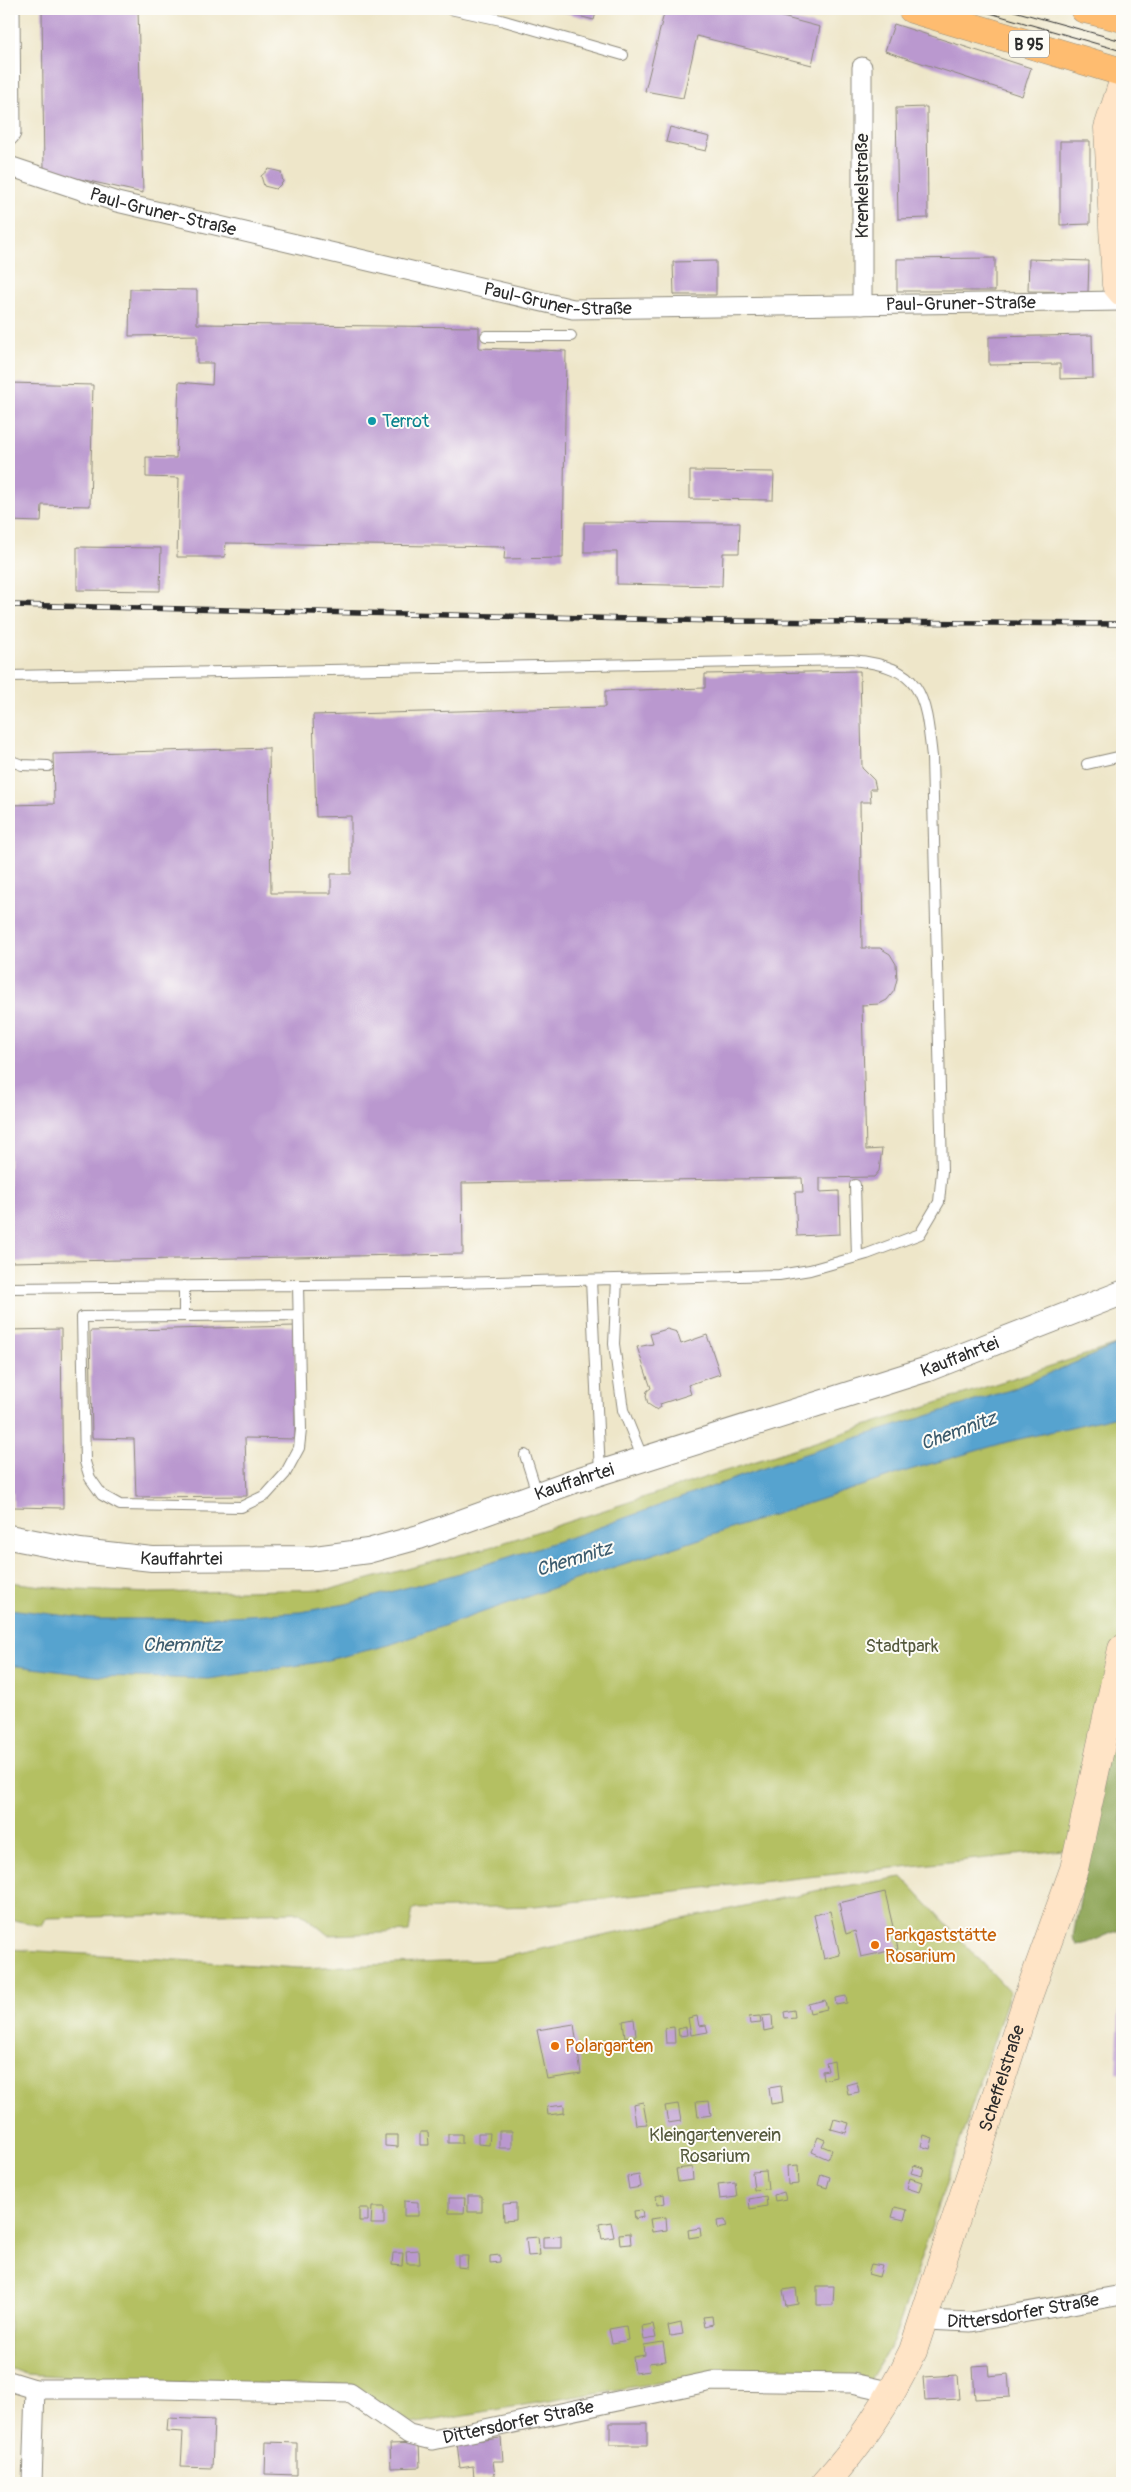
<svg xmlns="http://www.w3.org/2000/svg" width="1131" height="2492" font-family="Pangolin,sans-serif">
<rect width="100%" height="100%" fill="#fdfcf7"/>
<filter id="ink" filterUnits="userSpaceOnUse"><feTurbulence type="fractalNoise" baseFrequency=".02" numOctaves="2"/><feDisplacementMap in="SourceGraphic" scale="10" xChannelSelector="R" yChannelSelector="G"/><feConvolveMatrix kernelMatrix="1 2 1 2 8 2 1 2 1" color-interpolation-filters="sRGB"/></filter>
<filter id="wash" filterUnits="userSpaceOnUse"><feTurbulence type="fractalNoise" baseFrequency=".0096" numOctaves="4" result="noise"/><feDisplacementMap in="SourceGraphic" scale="20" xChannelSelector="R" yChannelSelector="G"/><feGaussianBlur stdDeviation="1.12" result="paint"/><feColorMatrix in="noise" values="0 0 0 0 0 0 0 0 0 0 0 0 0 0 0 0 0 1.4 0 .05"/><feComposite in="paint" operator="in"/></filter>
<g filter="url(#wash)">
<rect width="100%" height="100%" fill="#eee6c9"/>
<path fill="#b4c062" stroke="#707646" d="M 1122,1343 L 1122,1930 L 1091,1847 L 534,1906 L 413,1909 L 409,1932 L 328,1935 L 300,1912 L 46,1918 L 42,1926 L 9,1919 L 9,1582 L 75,1590 L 152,1593 L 331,1589 L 490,1547 Z
M 902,1877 L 1010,1992 L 893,2342 L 870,2380 L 716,2373 L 411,2424 L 353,2385 L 182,2383 L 26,2374 L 9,2368 L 9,1949 L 299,1968 L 490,1960 L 820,1890 Z"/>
<path fill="#8fa658" stroke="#5d6842" d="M 1122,1673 L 1122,1930 C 1106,1933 1093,1944 1077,1945 L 1073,1937 Z"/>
<path fill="#56a3cf" stroke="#40677d" d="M 1122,1343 L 1122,1415 L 1007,1442 L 910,1470 L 584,1577 L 389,1645 L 320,1662 L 209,1679 L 96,1676 L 9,1665 L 9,1609 L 93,1619 L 177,1619 L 300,1612 L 346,1604 L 453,1575 L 583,1533 L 792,1458 L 1010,1390 Z"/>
<g id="blocks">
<path fill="#ba98cf" d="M 42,9 L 138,9 L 143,193 L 44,171 Z
M 551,9 L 597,9 L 594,20 Z
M 665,9 L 752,9 L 820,27 L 812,65 L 697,36 L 683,98 L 645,91 Z
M 894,24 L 1031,68 L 1022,96 L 885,51 Z
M 927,107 L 928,218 L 898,219 L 896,108 Z
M 670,127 L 710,137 L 706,151 L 666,142 Z
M 1060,141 L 1090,141 L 1090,224 L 1060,225 Z
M 269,169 L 281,172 L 283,182 L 276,189 L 264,186 L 261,176 Z
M 995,258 L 995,291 L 897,291 L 897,259 Z
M 1029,259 L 1089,261 L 1088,292 L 1028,291 Z
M 716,261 L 716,295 L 674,295 L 673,262 Z
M 130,289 L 197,290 L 197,324 L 479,327 L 479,348 L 566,351 L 563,558 L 504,559 L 505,547 L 226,543 L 225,557 L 177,557 L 179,478 L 146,477 L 146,457 L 176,458 L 179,382 L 212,385 L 213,363 L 197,363 L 197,335 L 129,336 Z
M 1092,335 L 1093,378 L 1060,379 L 1060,364 L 989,365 L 989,337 Z
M 9,383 L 93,385 L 90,506 L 42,505 L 41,522 L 9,521 Z
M 690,471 L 774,472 L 773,500 L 690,499 Z
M 584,522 L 740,523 L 739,553 L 723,553 L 722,586 L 617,584 L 617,552 L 584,552 Z
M 77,547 L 161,548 L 160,591 L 77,590 Z
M 860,671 L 862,768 L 874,780 L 876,789 L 870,789 L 871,802 L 860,802 L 862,948 L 880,948 L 890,954 L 896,964 L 897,979 L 894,991 L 887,1000 L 879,1004 L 862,1005 L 866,1150 L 882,1149 L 879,1171 L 874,1177 L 820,1178 L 820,1192 L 839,1191 L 840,1234 L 797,1236 L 795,1192 L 803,1192 L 802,1178 L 462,1183 L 463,1254 L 9,1262 L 9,805 L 54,804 L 53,754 L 269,748 L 271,893 L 331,893 L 331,874 L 351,874 L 351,816 L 316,817 L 313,715 L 605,707 L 605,691 L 705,688 L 705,674 Z
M 295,1326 L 295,1439 L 245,1438 L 247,1496 L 136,1497 L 134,1439 L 92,1438 L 90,1331 Z
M 61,1329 L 63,1508 L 13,1507 L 13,1492 L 9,1492 L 9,1330 Z
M 667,1329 L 677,1332 L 681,1344 L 707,1335 L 720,1374 L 688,1385 L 691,1394 L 660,1404 L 661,1407 L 657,1410 L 648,1404 L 646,1396 L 647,1391 L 651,1388 L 637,1347 L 653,1344 L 650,1334 Z
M 885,1892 L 898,1949 L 861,1957 L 855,1931 L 846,1934 L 839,1903 Z
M 830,1911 L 840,1955 L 824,1959 L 814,1915 Z
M 1121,1971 L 1122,1971 L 1122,2074 L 1116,2073 Z
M 846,1996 L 847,2003 L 836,2005 L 835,1998 Z
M 825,2000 L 827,2009 L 810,2013 L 808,2004 Z
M 794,2010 L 795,2017 L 785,2018 L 784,2012 Z
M 772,2015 L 773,2029 L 764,2031 L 762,2016 Z
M 697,2016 L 699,2026 L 706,2025 L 708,2032 L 691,2035 L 688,2018 Z
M 760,2016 L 761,2023 L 750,2024 L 749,2017 Z
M 634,2019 L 636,2036 L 625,2037 L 623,2021 Z
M 574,2024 L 581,2074 L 547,2079 L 537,2030 Z
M 674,2027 L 675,2043 L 666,2043 L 665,2028 Z
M 686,2027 L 687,2035 L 679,2036 L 678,2029 Z
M 834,2061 L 836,2077 L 823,2080 L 822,2071 L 828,2070 L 826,2063 Z
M 857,2082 L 859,2092 L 848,2094 L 846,2085 Z
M 781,2086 L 783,2102 L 771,2104 L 769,2088 Z
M 709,2101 L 711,2115 L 698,2117 L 696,2102 Z
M 643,2102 L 647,2124 L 636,2125 L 633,2104 Z
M 678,2104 L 681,2121 L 668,2123 L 665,2106 Z
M 564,2105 L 564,2113 L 548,2115 L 547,2107 Z
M 834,2119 L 849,2123 L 846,2133 L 831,2129 Z
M 499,2131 L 512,2131 L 512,2148 L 499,2148 Z
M 420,2132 L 428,2132 L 429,2145 L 420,2145 Z
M 478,2133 L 490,2133 L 489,2145 L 478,2144 Z
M 448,2134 L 462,2134 L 462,2143 L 448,2143 Z
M 385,2135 L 398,2135 L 398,2147 L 385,2146 Z
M 924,2135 L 933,2138 L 930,2149 L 921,2146 Z
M 818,2137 L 825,2140 L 822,2146 L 832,2150 L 828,2159 L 812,2152 Z
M 798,2165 L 799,2184 L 788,2185 L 787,2166 Z
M 914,2165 L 924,2168 L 922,2176 L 911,2173 Z
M 692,2167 L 693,2180 L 678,2182 L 676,2169 Z
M 766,2171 L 768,2189 L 754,2190 L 752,2172 Z
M 821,2174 L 830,2177 L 827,2188 L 818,2185 Z
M 639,2175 L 641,2187 L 629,2189 L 627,2177 Z
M 910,2178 L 922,2182 L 919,2192 L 907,2188 Z
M 735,2182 L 737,2197 L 720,2199 L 718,2184 Z
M 784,2192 L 786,2199 L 775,2201 L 774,2195 Z
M 664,2194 L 665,2203 L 657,2205 L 656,2196 Z
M 468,2196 L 482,2196 L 482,2212 L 468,2212 Z
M 766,2196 L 767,2206 L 750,2209 L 749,2199 Z
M 449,2198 L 465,2198 L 464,2213 L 449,2213 Z
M 404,2201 L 418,2202 L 418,2216 L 404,2216 Z
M 516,2203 L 516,2220 L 504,2221 L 503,2204 Z
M 372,2207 L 384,2207 L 384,2224 L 371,2224 Z
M 895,2207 L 907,2210 L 904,2220 L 892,2217 Z
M 359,2208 L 368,2208 L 368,2221 L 359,2221 Z
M 642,2210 L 643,2217 L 635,2219 L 634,2211 Z
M 666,2217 L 667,2230 L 652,2232 L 650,2219 Z
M 725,2220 L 727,2227 L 718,2229 L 717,2221 Z
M 611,2222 L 614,2237 L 602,2239 L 599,2224 Z
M 700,2228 L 701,2236 L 689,2238 L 688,2230 Z
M 630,2233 L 631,2244 L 620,2245 L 619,2234 Z
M 561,2236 L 561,2248 L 543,2248 L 543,2237 Z
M 538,2237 L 540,2255 L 528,2256 L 526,2238 Z
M 419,2250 L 420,2264 L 407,2264 L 406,2251 Z
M 393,2253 L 403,2253 L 402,2266 L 392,2265 Z
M 500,2255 L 500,2262 L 490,2263 L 490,2256 Z
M 458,2256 L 468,2256 L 467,2268 L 458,2267 Z
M 871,2264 L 882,2266 L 879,2277 L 868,2274 Z
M 817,2286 L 834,2286 L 833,2305 L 817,2305 Z
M 796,2288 L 798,2304 L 786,2306 L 783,2290 Z
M 712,2316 L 713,2324 L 705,2326 L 703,2317 Z
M 681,2323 L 683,2334 L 670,2336 L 668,2326 Z
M 653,2324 L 656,2338 L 644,2340 L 642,2326 Z
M 626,2326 L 628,2340 L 612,2343 L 609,2329 Z
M 663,2342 L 666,2361 L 649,2363 L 650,2371 L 635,2373 L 633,2357 L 645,2355 L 644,2345 Z
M 988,2365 L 989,2376 L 1008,2374 L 1010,2397 L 975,2399 L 973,2366 Z
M 957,2375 L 959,2399 L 925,2401 L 923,2377 Z
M 168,2418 L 214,2420 L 212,2468 L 181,2467 L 183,2432 L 167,2431 Z
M 610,2423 L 647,2423 L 647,2445 L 610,2445 Z
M 501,2438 L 503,2461 L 493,2461 L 495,2476 L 474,2478 L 473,2466 L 460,2468 L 457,2443 Z
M 266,2442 L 297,2443 L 297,2475 L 265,2474 Z
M 419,2443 L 420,2467 L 391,2468 L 390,2444 Z"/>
</g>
</g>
<g filter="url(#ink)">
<use href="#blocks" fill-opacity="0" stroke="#8c887a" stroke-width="1"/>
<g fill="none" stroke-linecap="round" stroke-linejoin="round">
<g stroke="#8c887a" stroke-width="12">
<path id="service" d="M 450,9 L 501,20 L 623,55
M 486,336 L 571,336
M 9,676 L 852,660 C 923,667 925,694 932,757 L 942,1171 L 939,1202 L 920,1234 L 867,1254 L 810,1270 L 779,1275 L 410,1284 L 9,1288
M 9,760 L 22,765 L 48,766
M 1087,764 L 1122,756
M 855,1185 L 857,1257
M 617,1279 L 614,1344 L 623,1410 L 643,1459
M 591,1280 L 600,1473
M 298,1285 L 301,1430 L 299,1448 L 285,1474 L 266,1495 L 241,1507 L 120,1505 L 102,1495 L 90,1478 L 85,1462 L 82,1317 L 298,1315
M 184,1286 L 184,1316
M 525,1455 L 537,1493"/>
</g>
<g stroke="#8c887a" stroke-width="21">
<g id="minor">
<path d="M 862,67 L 862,305"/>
<path d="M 9,136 L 11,133 L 10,9"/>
<path id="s1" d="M 9,166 L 117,202 L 573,309 L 1122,301"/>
<path id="s2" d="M 924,2320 L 971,2322 L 1122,2295"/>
<path id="s3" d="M 9,2381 L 35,2389 L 160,2389 L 350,2393 L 409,2434 L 433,2440 L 712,2381 L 852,2383 L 893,2392"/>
<path d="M 32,2483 L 35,2389"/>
</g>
</g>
<g stroke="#8c887a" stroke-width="26">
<g id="tertiary">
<path id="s4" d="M 9,1537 L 80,1551 L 152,1559 L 315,1558 L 368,1551 L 419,1537 L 574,1481 L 928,1369 L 1122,1293"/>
</g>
</g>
<g stroke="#8c887a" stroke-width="29">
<g id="secondary">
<path d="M 1122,85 L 1108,128 L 1116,285 L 1122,292"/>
<path id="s5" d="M 825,2483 C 861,2444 890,2399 913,2351 L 1029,1994 L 1074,1869 L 1122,1649"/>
</g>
</g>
<g stroke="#8c887a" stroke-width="29">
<path id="primary" d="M 912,9 L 1122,72
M 1084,9 L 1122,18"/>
</g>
<use href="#service" stroke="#fff" stroke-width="10"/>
<use href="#minor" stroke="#fff" stroke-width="19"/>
<use href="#tertiary" stroke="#fff" stroke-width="24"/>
<use href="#secondary" stroke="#ffe4c6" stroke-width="28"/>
<use href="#primary" stroke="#febc70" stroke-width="28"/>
<path stroke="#2b2b2b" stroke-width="1" d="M 976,9 L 1122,51
M 1007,9 L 1122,41"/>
<g stroke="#2b2b2b" stroke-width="5.5">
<path id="rail" d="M 9,605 L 720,621 L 1122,624"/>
</g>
<use href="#rail" stroke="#fdfcf7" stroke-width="4" stroke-dasharray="11" stroke-linecap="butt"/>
</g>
</g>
<circle fill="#0f9aa8" stroke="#fdfcf7" stroke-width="2" cx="372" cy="421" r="5"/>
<g fill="#e8710a" stroke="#fdfcf7" stroke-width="2">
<circle cx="875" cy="1945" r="5"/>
<circle cx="555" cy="2046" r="5"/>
</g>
<g text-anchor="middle" stroke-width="4" stroke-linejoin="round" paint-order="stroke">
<rect fill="#fdfcf7" stroke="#6a6a68" stroke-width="1" x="1009" y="30.5" width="40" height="27" rx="4"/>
<g font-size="16" font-weight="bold" fill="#2b2b2b">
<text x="1029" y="50">B 95</text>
</g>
<g font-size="18" fill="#2b2b2b" stroke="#fdfcf7">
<text transform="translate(862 186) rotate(-90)" y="6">Krenkelstraße</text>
<text dy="6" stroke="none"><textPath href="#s1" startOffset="161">Paul-Gruner-Straße</textPath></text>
<text dy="6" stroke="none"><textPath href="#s1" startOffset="566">Paul-Gruner-Straße</textPath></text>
<text dy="6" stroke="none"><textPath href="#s1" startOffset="970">Paul-Gruner-Straße</textPath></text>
<text dy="6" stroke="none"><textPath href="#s4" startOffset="984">Kauffahrtei</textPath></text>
<text dy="6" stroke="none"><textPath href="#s4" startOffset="579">Kauffahrtei</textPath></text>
<text dy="6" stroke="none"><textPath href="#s4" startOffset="174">Kauffahrtei</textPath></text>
<text dy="6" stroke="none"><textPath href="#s5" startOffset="446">Scheffelstraße</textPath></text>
<text dy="6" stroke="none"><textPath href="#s2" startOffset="100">Dittersdorfer Straße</textPath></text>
<text dy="6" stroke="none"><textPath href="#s3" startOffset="526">Dittersdorfer Straße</textPath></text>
</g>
<g font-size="18" fill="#0d838f" stroke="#fdfcf7" text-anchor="start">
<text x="382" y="427">Terrot</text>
</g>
<g font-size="18" fill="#54583c" stroke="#fdfcf7">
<text x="902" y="1652">Stadtpark</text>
<text x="715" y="2141">Kleingartenverein<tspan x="715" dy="21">Rosarium</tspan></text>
</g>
<g font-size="18" fill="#c56008" stroke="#fdfcf7" text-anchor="start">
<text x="885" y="1941">Parkgaststätte<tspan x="885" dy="21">Rosarium</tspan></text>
<text x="565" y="2052">Polargarten</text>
</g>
<g font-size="19" font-style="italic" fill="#3c5b6d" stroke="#fdfcf7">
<text transform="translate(958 1430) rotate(-20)" y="7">Chemnitz</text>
<text transform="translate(574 1558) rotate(-17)" y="7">Chemnitz</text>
<text x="182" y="1651">Chemnitz</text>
</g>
</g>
<rect width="1131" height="2492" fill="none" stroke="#fdfcf7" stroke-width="30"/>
</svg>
